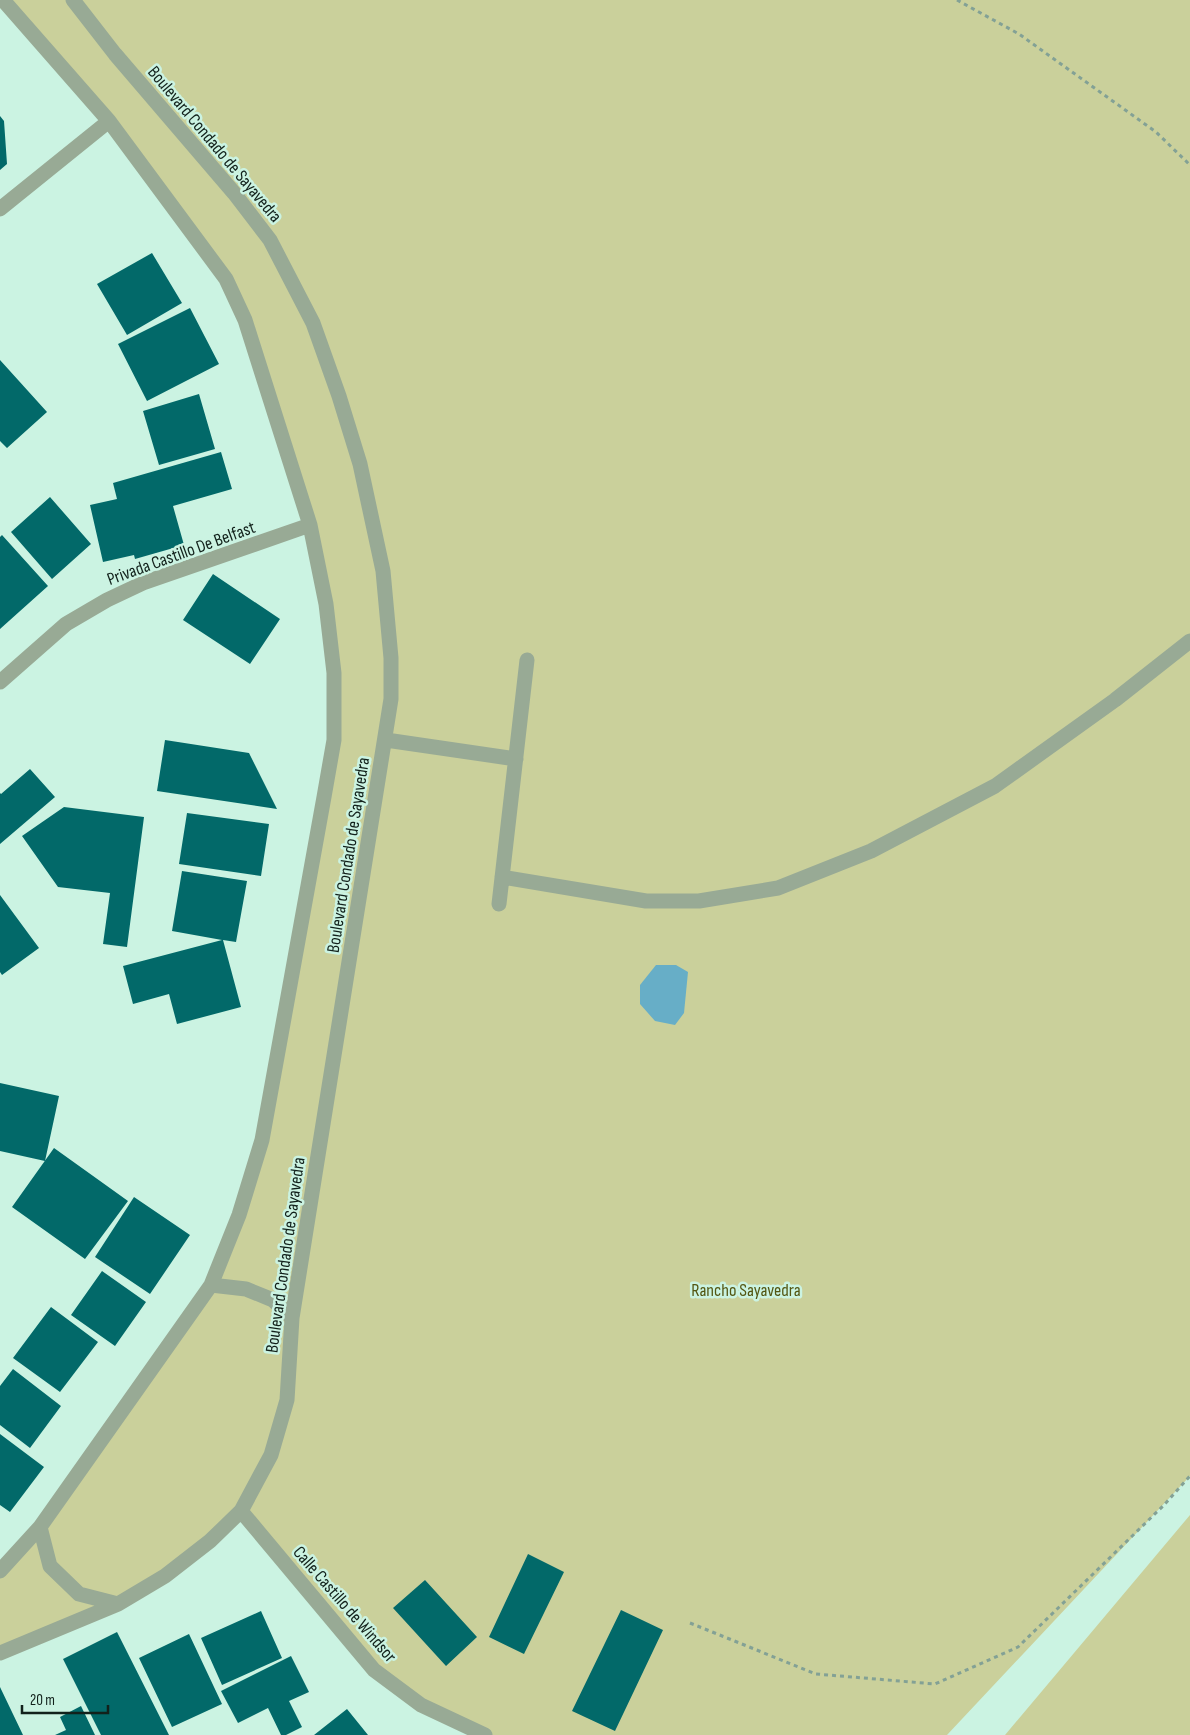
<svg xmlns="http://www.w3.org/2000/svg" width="1190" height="1735" font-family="'Sofia Sans Condensed',sans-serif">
<rect width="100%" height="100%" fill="#cbf3e2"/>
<path fill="#cad09b" d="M 3,0 L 1190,0 L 1190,1476 L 947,1735 L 485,1735 L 374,1670 L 241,1511 L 166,1576 L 0,1653 L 0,1571 L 211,1285 L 262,1140 L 334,740 L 334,673 L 310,525 L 226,279 Z
M 1190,1515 L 1190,1735 L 1005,1735 Z"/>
<path fill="#67aec7" d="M 656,965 L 676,965 L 688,972 L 684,1013 L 675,1025 L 655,1021 L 640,1004 L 640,985 Z"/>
<path fill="#026969" d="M 0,116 L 4,121 L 7,164 L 0,170 Z
M 152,253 L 182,303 L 127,335 L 97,284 Z
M 190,308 L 219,364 L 147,401 L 118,344 Z
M 0,360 L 47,412 L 7,448 L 0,441 Z
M 199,394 L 215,449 L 159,465 L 143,411 Z
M 221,452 L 232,489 L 173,506 L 184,545 L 135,559 L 134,555 L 103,562 L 90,505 L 117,499 L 113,483 Z
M 50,497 L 91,544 L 52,579 L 11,532 Z
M 2,535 L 48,586 L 0,629 L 0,537 Z
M 213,574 L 280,619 L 250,664 L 183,620 Z
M 165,740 L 249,753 L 277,809 L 157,791 Z
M 30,769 L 55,797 L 0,844 L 0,793 L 1,794 Z
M 64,807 L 144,817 L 127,947 L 103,944 L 110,893 L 58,887 L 22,836 Z
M 187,813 L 269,824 L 261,876 L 179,864 Z
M 182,871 L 247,881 L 236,942 L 223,940 L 241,1007 L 177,1024 L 169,994 L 133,1004 L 123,966 L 222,940 L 172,931 Z
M 0,895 L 39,948 L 2,975 L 0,972 Z
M 0,1083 L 59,1096 L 45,1161 L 0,1151 Z
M 54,1148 L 128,1201 L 85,1259 L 12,1207 Z
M 134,1197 L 190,1235 L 150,1294 L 95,1257 Z
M 102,1271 L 146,1302 L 115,1346 L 71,1315 Z
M 51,1307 L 98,1342 L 60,1392 L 13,1358 Z
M 13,1369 L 61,1406 L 30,1448 L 0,1425 L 0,1386 Z
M 0,1434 L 44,1467 L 10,1512 L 0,1505 Z
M 528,1554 L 564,1572 L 524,1654 L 489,1637 Z
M 425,1580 L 477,1637 L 446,1666 L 393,1608 Z
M 621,1610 L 663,1630 L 615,1731 L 572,1711 Z
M 261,1611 L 282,1658 L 222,1685 L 201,1638 Z
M 117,1632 L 169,1735 L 101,1735 L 63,1659 Z
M 189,1634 L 222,1704 L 172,1727 L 139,1658 Z
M 291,1656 L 309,1692 L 289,1701 L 302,1727 L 286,1735 L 281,1735 L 268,1708 L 238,1723 L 221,1691 Z
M 0,1687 L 23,1735 L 0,1735 Z
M 81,1706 L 95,1735 L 55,1735 L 66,1730 L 60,1717 Z
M 347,1709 L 368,1735 L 314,1735 Z"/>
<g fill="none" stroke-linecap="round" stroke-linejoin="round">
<path stroke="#83a195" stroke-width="3" stroke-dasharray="4 4" stroke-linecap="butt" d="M 957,0 L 1019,34 L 1156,132 L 1190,165
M 690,1623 L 816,1674 L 935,1684 L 1018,1647 L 1163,1506 L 1190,1476"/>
<path stroke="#98aa95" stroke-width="15" d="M 0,209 L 109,121
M 0,682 L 66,624 L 107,600 L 143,583 L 310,525
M 386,740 L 516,759
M 502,877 L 646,901 L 699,901 L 778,888 L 871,851 L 995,786 L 1115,700 L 1190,641
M 499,904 L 527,660
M 211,1285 L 246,1289 L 273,1300 L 292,1318
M 241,1511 L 374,1670 L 421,1705 L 485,1735
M 40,1527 L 50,1566 L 79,1594 L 118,1604
M 0,1571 L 40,1527 L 211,1285 L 239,1215 L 262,1140 L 324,797 L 334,740 L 334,673 L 326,604 L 310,525 L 245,320 L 226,279 L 109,121 L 3,0
M 0,1653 L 118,1604 L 165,1576 L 210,1541 L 241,1511 L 271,1455 L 287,1400 L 292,1318 L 391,699 L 391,658 L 383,571 L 360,464 L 339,396 L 313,323 L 270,240 L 234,193 L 115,54 L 73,0"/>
</g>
<g text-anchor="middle" stroke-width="5" stroke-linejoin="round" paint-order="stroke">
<g font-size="18" fill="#12211b" stroke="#cbf3e2">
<text transform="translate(215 144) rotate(50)" y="6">Boulevard Condado de Sayavedra</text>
<text transform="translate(181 553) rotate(-20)" y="6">Privada Castillo De Belfast</text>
<text transform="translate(348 855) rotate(-81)" y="6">Boulevard Condado de Sayavedra</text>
<text transform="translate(285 1255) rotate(-82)" y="6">Boulevard Condado de Sayavedra</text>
<text transform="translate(345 1604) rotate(49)" y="6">Calle Castillo de Windsor</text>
</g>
<g font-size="18" fill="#535612" stroke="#cbf3e2">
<text x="746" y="1296">Rancho Sayavedra</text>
</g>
</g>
<path d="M22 1705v8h86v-8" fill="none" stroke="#12211b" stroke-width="2.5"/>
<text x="30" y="1705" font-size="15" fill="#12211b" stroke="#cbf3e2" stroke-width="4" paint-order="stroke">20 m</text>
</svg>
